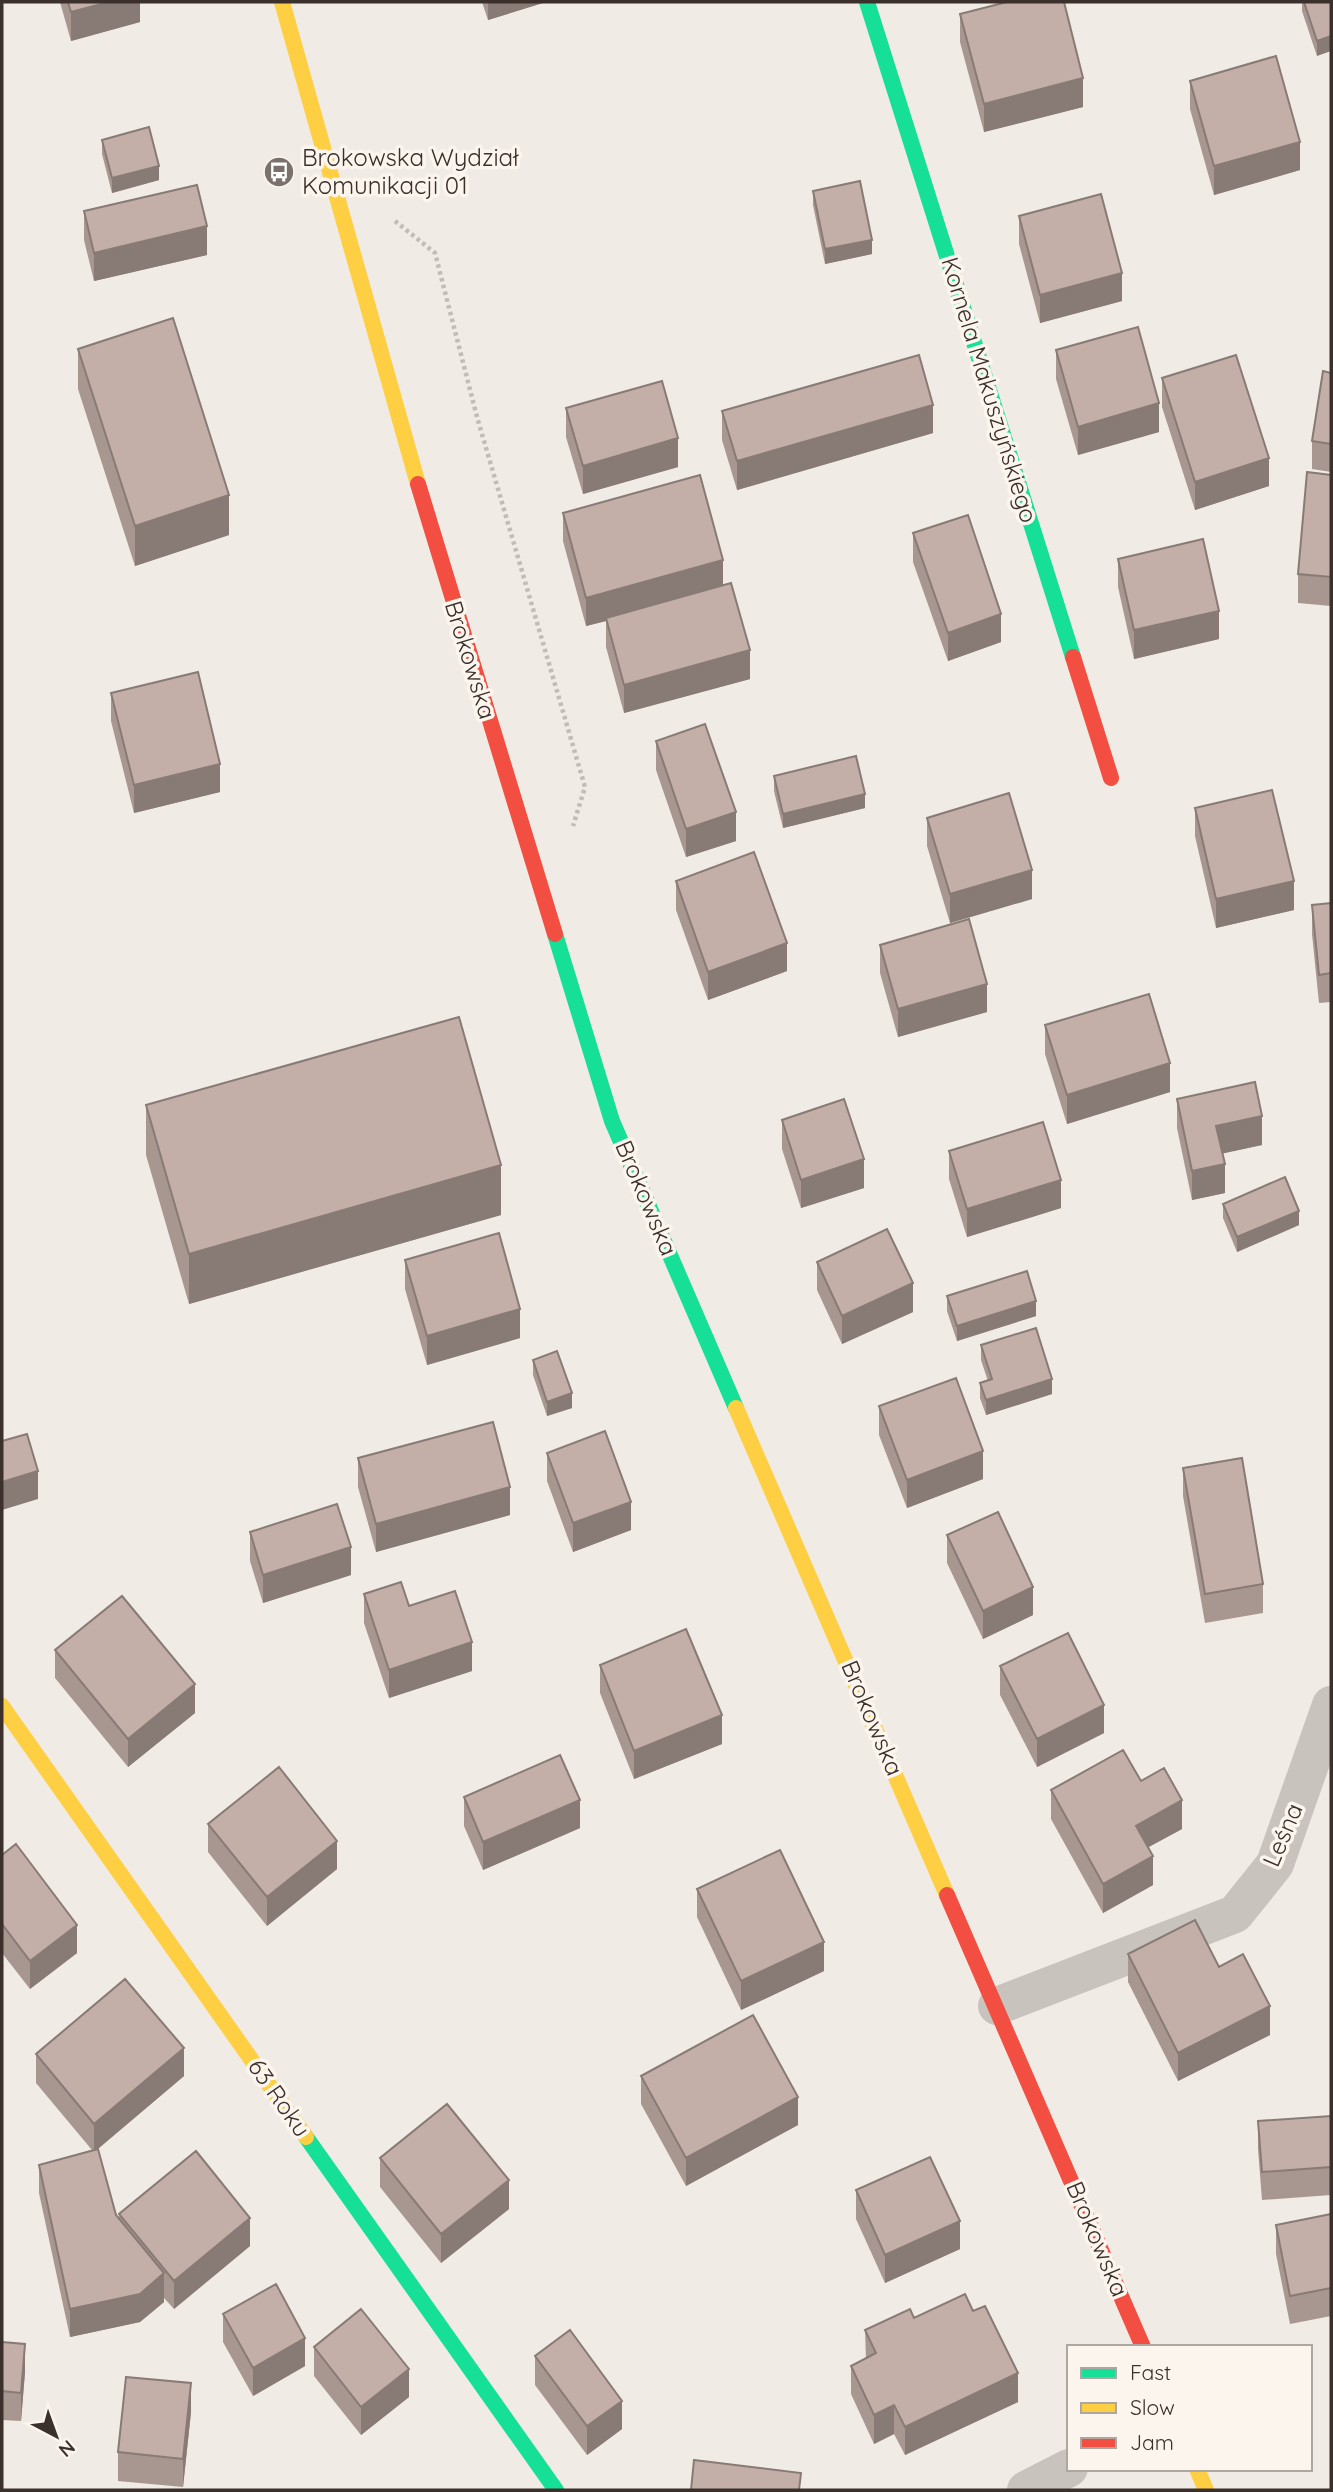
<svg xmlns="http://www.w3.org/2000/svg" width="1333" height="2492" font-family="Quicksand,sans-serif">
<rect width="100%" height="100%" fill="#f0ebe5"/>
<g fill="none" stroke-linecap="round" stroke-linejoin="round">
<path stroke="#c2bbb6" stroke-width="4.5" stroke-dasharray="3.5 3.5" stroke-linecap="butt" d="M 395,221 L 435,253 L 477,417 L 585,787 L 573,826"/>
<path stroke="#c9c3be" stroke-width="38" d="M 997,2006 L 1235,1914 L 1275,1864 L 1331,1705
M 1026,2490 L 1069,2468"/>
<path stroke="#16e098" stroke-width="16" d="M 867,2 L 1073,657
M 555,934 L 612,1121 L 736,1408
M 306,2137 L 556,2490"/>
<path stroke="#ffcf43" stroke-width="16" d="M 282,2 L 418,484
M 736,1408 L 947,1895
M 2,1706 L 306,2137
M 1197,2469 L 1206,2490"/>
<path stroke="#f24e42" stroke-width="16" d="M 418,484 L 555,934
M 1073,657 L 1111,778
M 947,1895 L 1143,2347"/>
</g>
<path fill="#a89690" d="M 60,2 L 140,2 L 140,22 L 71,41 Z
M 482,2 L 546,2 L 488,20 Z
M 1302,2 L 1331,2 L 1317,56 L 1302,11 Z
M 960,14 L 1083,107 L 984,132 L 960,42 Z
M 1190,81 L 1300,170 L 1214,195 L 1190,109 Z
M 102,140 L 159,180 L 112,193 L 102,154 Z
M 813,191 L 872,254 L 825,264 L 813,205 Z
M 84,211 L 207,255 L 94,281 L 84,240 Z
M 1019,216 L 1122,301 L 1040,323 L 1019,244 Z
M 78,349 L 229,535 L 135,566 L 78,389 Z
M 1056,350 L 1159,432 L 1078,455 L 1056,379 Z
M 1331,373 L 1331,472 L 1312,469 L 1312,441 Z
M 1162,378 L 1269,486 L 1195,510 L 1162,407 Z
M 566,408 L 678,467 L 583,494 L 566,437 Z
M 722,411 L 933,433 L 737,490 L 722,440 Z
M 1331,475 L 1331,606 L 1298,603 L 1298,574 Z
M 563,513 L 723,585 L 750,679 L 624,713 L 606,647 L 606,621 L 586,626 L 563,541 Z
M 913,533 L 1001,642 L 948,661 L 913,562 Z
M 1118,559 L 1219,639 L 1134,659 L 1118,587 Z
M 111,693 L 220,792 L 134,813 L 111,721 Z
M 656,741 L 736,841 L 686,857 L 656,770 Z
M 774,776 L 865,808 L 783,828 L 774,791 Z
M 1195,808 L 1294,910 L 1216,928 L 1195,836 Z
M 927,818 L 1032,899 L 950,923 L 927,846 Z
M 676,881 L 787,971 L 708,1000 L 676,910 Z
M 1331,903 L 1331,1002 L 1319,1003 L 1312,934 L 1312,905 Z
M 880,945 L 987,1012 L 898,1037 L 880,973 Z
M 1045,1025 L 1170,1092 L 1067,1124 L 1045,1054 Z
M 1177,1099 L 1262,1145 L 1222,1153 L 1225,1193 L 1192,1200 L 1177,1128 Z
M 146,1105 L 501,1215 L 189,1304 L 146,1155 Z
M 782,1120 L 864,1188 L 801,1208 L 782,1149 Z
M 949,1151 L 1061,1208 L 967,1237 L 949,1179 Z
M 1223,1204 L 1299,1225 L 1237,1252 L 1223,1218 Z
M 405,1260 L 520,1338 L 427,1365 L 405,1289 Z
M 817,1262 L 913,1312 L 842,1344 L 817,1290 Z
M 947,1296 L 1036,1316 L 957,1341 L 947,1311 Z
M 981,1345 L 1052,1394 L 986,1415 L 980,1398 L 980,1383 L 988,1381 L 981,1360 Z
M 533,1360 L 572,1408 L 547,1416 L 533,1375 Z
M 879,1406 L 983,1479 L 907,1508 L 879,1435 Z
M 547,1453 L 631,1530 L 573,1552 L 547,1481 Z
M 358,1458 L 510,1515 L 376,1552 L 358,1487 Z
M 1183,1468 L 1263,1584 L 1263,1613 L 1205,1623 L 1183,1496 Z
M 250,1532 L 351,1575 L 263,1603 L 250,1561 Z
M 947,1535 L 1033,1615 L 983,1639 L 947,1563 Z
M 364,1594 L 409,1606 L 472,1671 L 389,1698 L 364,1623 Z
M 55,1650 L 195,1713 L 128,1767 L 55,1678 Z
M 600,1665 L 722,1744 L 634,1779 L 600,1693 Z
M 1000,1666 L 1104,1733 L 1037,1767 L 1000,1695 Z
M 1141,1781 L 1182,1829 L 1148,1847 L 1153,1885 L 1103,1913 L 1051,1819 L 1051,1790 Z
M 464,1797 L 580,1828 L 483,1870 L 464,1826 Z
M 208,1824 L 337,1869 L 267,1926 L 208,1852 Z
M 2,1855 L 77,1953 L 30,1989 L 2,1953 Z
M 697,1889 L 824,1971 L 741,2010 L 697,1917 Z
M 1128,1954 L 1219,1967 L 1270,2035 L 1178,2081 L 1128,1982 Z
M 36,2054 L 184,2076 L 98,2149 L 116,2215 L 119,2219 L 119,2214 L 250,2246 L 174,2309 L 164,2298 L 164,2302 L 140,2322 L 70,2337 L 39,2193 L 39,2165 L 92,2150 L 36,2083 Z
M 641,2076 L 798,2125 L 686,2186 L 641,2104 Z
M 1331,2116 L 1331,2195 L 1262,2200 L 1258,2149 L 1258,2121 Z
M 380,2158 L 509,2209 L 441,2263 L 380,2187 Z
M 856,2190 L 960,2249 L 885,2283 L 856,2219 Z
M 1331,2214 L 1331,2316 L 1290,2324 L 1276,2254 L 1276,2225 Z
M 973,2311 L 1018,2402 L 905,2455 L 894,2434 L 874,2444 L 851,2394 L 851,2366 L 866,2359 L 865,2330 L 914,2318 Z
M 223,2314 L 305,2366 L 253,2396 L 223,2342 Z
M 2,2342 L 25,2372 L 21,2421 L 2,2420 Z
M 314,2347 L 409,2397 L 361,2435 L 314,2376 Z
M 535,2356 L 622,2429 L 587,2455 L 535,2385 Z
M 191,2412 L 183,2487 L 118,2481 L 118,2452 Z"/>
<path fill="#887a75" d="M 109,2 L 140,2 L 140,22 L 71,41 L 71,12 Z
M 488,2 L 546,2 L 488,20 Z
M 1331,36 L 1331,51 L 1317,56 L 1317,41 Z
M 1083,78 L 1083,107 L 984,132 L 984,104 Z
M 1300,142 L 1300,170 L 1214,195 L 1214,166 Z
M 159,166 L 159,180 L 112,193 L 112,178 Z
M 207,226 L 207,255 L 94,281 L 94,253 Z
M 872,240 L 872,254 L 825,264 L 825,249 Z
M 1122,273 L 1122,301 L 1040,323 L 1040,295 Z
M 1159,403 L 1159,432 L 1078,455 L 1078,427 Z
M 933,405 L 933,433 L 737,490 L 737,461 Z
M 678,438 L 678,467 L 583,494 L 583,466 Z
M 1269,458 L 1269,486 L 1195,510 L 1195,482 Z
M 229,495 L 229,535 L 135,566 L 135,526 Z
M 723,560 L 723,588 L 606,618 L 606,621 L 586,626 L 586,598 Z
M 1219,611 L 1219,639 L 1134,659 L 1134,630 Z
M 1001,614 L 1001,642 L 948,661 L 948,633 Z
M 750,650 L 750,679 L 624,713 L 624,685 Z
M 220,764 L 220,792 L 134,813 L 134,785 Z
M 865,794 L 865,808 L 783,828 L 783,814 Z
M 736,812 L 736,841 L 686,857 L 686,829 Z
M 1032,870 L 1032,899 L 950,923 L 950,894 Z
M 1294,881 L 1294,910 L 1216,928 L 1216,899 Z
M 787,943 L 787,971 L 708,1000 L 708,972 Z
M 987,984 L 987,1012 L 898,1037 L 898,1009 Z
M 1170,1063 L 1170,1092 L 1067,1124 L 1067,1095 Z
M 1262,1116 L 1262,1145 L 1216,1155 L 1216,1126 Z
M 864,1159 L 864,1188 L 801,1208 L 801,1180 Z
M 1225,1164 L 1225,1193 L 1192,1200 L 1192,1171 Z
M 501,1165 L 501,1215 L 189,1304 L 189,1254 Z
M 1061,1180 L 1061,1208 L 967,1237 L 967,1209 Z
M 1299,1211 L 1299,1225 L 1237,1252 L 1237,1237 Z
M 913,1283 L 913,1312 L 842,1344 L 842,1316 Z
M 1036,1301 L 1036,1316 L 957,1341 L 957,1326 Z
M 520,1309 L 520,1338 L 427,1365 L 427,1336 Z
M 1052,1379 L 1052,1394 L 986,1415 L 986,1400 Z
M 572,1393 L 572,1408 L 547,1416 L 547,1402 Z
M 983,1451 L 983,1479 L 907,1508 L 907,1480 Z
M 38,1471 L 38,1499 L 2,1510 L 2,1482 Z
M 510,1487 L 510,1515 L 376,1552 L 376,1524 Z
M 631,1502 L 631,1530 L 573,1552 L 573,1523 Z
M 351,1547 L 351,1575 L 263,1603 L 263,1575 Z
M 1033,1587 L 1033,1615 L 983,1639 L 983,1611 Z
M 472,1642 L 472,1671 L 389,1698 L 389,1670 Z
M 195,1684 L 195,1713 L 128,1767 L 128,1739 Z
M 1104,1705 L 1104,1733 L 1037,1767 L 1037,1739 Z
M 722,1715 L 722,1744 L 634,1779 L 634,1751 Z
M 580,1800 L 580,1828 L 483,1870 L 483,1842 Z
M 1182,1800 L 1182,1829 L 1136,1854 L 1136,1826 Z
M 337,1841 L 337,1869 L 267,1926 L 267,1897 Z
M 1153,1856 L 1153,1885 L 1103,1913 L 1103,1884 Z
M 77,1925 L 77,1953 L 30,1989 L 30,1961 Z
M 824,1942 L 824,1971 L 741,2010 L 741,1981 Z
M 1270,2006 L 1270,2035 L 1178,2081 L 1178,2053 Z
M 184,2048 L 184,2076 L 94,2152 L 94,2124 Z
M 798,2097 L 798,2125 L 686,2186 L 686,2158 Z
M 509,2180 L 509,2209 L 441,2263 L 441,2234 Z
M 250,2218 L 250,2246 L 174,2309 L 174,2281 Z
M 960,2221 L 960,2249 L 885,2283 L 885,2255 Z
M 164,2273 L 164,2302 L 140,2322 L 70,2337 L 70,2309 Z
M 305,2338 L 305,2366 L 253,2396 L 253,2368 Z
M 25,2344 L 25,2372 L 21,2421 L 21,2393 Z
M 409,2369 L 409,2397 L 361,2435 L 361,2407 Z
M 1018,2373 L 1018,2402 L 905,2455 L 905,2427 Z
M 191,2383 L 191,2412 L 183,2487 L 183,2459 Z
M 622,2401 L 622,2429 L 587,2455 L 587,2426 Z
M 894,2405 L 894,2434 L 874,2444 L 874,2415 Z"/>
<path fill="#c3afa7" stroke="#887a75" stroke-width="2" d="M 68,2 L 109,2 L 71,12 Z
M 1007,2 L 1064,2 L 1083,78 L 984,104 L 960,14 Z
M 1304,2 L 1331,2 L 1331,36 L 1317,41 Z
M 1276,56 L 1300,142 L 1214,166 L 1190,81 Z
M 149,127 L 159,166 L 112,178 L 102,140 Z
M 860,181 L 872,240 L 825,249 L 813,191 Z
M 197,185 L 207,226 L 94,253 L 84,211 Z
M 1101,194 L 1122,273 L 1040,295 L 1019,216 Z
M 173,318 L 229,495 L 135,526 L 78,349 Z
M 1138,327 L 1159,403 L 1078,427 L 1056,350 Z
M 919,355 L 933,405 L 737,461 L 722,411 Z
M 1236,355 L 1269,458 L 1195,482 L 1162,378 Z
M 1323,371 L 1331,373 L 1331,444 L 1312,441 Z
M 662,381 L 678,438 L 583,466 L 566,408 Z
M 1307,472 L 1331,475 L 1331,577 L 1298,574 Z
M 700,475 L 723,560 L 586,598 L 563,513 Z
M 968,515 L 1001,614 L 948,633 L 913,533 Z
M 1203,539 L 1219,611 L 1134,630 L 1118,559 Z
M 731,583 L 750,650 L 624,685 L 606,618 Z
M 198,672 L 220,764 L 134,785 L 111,693 Z
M 705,724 L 736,812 L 686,829 L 656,741 Z
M 856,756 L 865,794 L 783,814 L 774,776 Z
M 1272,790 L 1294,881 L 1216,899 L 1195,808 Z
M 1009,793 L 1032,870 L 950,894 L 927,818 Z
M 754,852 L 787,943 L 708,972 L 676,881 Z
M 1331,903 L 1331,973 L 1319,975 L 1312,905 Z
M 969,919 L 987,984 L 898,1009 L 880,945 Z
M 1149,994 L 1170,1063 L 1067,1095 L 1045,1025 Z
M 459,1017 L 501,1165 L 189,1254 L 146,1105 Z
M 1255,1082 L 1262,1116 L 1216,1126 L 1225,1164 L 1192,1171 L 1177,1099 Z
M 844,1099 L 864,1159 L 801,1180 L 782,1120 Z
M 1043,1122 L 1061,1180 L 967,1209 L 949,1151 Z
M 1285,1177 L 1299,1211 L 1237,1237 L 1223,1204 Z
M 887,1229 L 913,1283 L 842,1316 L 817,1262 Z
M 499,1233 L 520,1309 L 427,1336 L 405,1260 Z
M 1027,1271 L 1036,1301 L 957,1326 L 947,1296 Z
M 1036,1328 L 1052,1379 L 986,1400 L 980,1383 L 992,1379 L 981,1345 Z
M 557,1351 L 572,1393 L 547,1402 L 533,1360 Z
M 956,1378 L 983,1451 L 907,1480 L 879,1406 Z
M 493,1422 L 510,1487 L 376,1524 L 358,1458 Z
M 605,1431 L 631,1502 L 573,1523 L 547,1453 Z
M 27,1434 L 38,1471 L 2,1482 L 2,1441 Z
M 1242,1458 L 1263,1584 L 1205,1594 L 1183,1468 Z
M 337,1504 L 351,1547 L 263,1575 L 250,1532 Z
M 998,1512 L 1033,1587 L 983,1611 L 947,1535 Z
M 401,1582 L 409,1606 L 455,1591 L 472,1642 L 389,1670 L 364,1594 Z
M 122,1596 L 195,1684 L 128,1739 L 55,1650 Z
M 686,1629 L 722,1715 L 634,1751 L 600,1665 Z
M 1068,1633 L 1104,1705 L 1037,1739 L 1000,1666 Z
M 1123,1750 L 1141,1781 L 1164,1768 L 1182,1800 L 1136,1826 L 1153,1856 L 1103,1884 L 1051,1790 Z
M 560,1755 L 580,1800 L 483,1842 L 464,1797 Z
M 279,1767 L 337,1841 L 267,1897 L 208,1824 Z
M 16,1844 L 77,1925 L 30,1961 L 2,1924 L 2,1855 Z
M 780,1850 L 824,1942 L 741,1981 L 697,1889 Z
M 1195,1920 L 1219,1967 L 1243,1954 L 1270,2006 L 1178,2053 L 1128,1954 Z
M 125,1979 L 184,2048 L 94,2124 L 36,2054 Z
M 753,2015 L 798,2097 L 686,2158 L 641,2076 Z
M 447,2104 L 509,2180 L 441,2234 L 380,2158 Z
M 1331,2116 L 1331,2167 L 1262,2172 L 1258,2121 Z
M 98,2149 L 116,2215 L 164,2273 L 140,2294 L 70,2309 L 39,2165 Z
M 196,2151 L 250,2218 L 174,2281 L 119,2214 Z
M 930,2157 L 960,2221 L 885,2255 L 856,2190 Z
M 1331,2214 L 1331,2288 L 1290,2296 L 1276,2225 Z
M 276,2284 L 305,2338 L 253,2368 L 223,2314 Z
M 965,2294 L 973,2311 L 985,2306 L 1018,2373 L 905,2427 L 894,2405 L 874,2415 L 851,2366 L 876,2353 L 865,2330 L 910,2309 L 914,2318 Z
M 361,2309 L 409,2369 L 361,2407 L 314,2347 Z
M 570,2330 L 622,2401 L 587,2426 L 535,2356 Z
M 2,2342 L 25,2344 L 21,2393 L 2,2391 Z
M 126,2377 L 191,2383 L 183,2459 L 118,2452 Z
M 694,2460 L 801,2473 L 799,2490 L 691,2490 Z"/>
<defs>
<g id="bus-disc" transform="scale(1.575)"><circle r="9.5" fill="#7a716c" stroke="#fbf5ee"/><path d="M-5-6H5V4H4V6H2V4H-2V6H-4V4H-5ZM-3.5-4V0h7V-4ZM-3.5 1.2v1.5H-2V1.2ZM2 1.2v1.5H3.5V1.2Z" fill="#fff"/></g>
</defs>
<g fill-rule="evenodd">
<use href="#bus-disc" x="279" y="172"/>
</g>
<g text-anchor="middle" stroke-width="7" stroke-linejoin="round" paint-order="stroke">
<g font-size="24" fill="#3b302b" stroke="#fbf5ee" text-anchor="start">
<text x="302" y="166">Brokowska Wydział<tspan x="302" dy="28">Komunikacji 01</tspan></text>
</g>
<g font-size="24" fill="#3b302b" stroke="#fbf5ee">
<text transform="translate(989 390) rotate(73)" y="8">Kornela Makuszyńskiego</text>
<text transform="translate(470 660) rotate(73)" y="8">Brokowska</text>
<text transform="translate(646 1198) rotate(67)" y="8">Brokowska</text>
<text transform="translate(872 1718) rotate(67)" y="8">Brokowska</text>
<text transform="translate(1283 1835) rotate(-67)" y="8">Leśna</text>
<text transform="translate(279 2098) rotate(55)" y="8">63 Roku</text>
<text transform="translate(1097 2239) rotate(67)" y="8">Brokowska</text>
</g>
</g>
<rect width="1333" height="2492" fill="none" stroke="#3b302b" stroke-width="7"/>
<rect x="1067" y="2345" width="245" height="126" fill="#fbf5ee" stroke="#aea6a0" stroke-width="2"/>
<rect x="1081" y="2368" width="35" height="10" fill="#16e098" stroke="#aea6a0" stroke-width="2"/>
<text x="1130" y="2380" font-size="21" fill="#3b302b">Fast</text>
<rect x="1081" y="2403" width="35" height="10" fill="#ffcf43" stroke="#aea6a0" stroke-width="2"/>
<text x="1130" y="2415" font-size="21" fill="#3b302b">Slow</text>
<rect x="1081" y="2438" width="35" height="10" fill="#f24e42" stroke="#aea6a0" stroke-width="2"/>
<text x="1130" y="2450" font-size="21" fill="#3b302b">Jam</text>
<g transform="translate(56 2436) rotate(139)" stroke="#fbf5ee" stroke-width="5" paint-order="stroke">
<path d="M0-5L12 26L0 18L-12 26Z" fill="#3b302b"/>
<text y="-10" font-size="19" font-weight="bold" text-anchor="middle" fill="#3b302b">N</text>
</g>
</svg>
